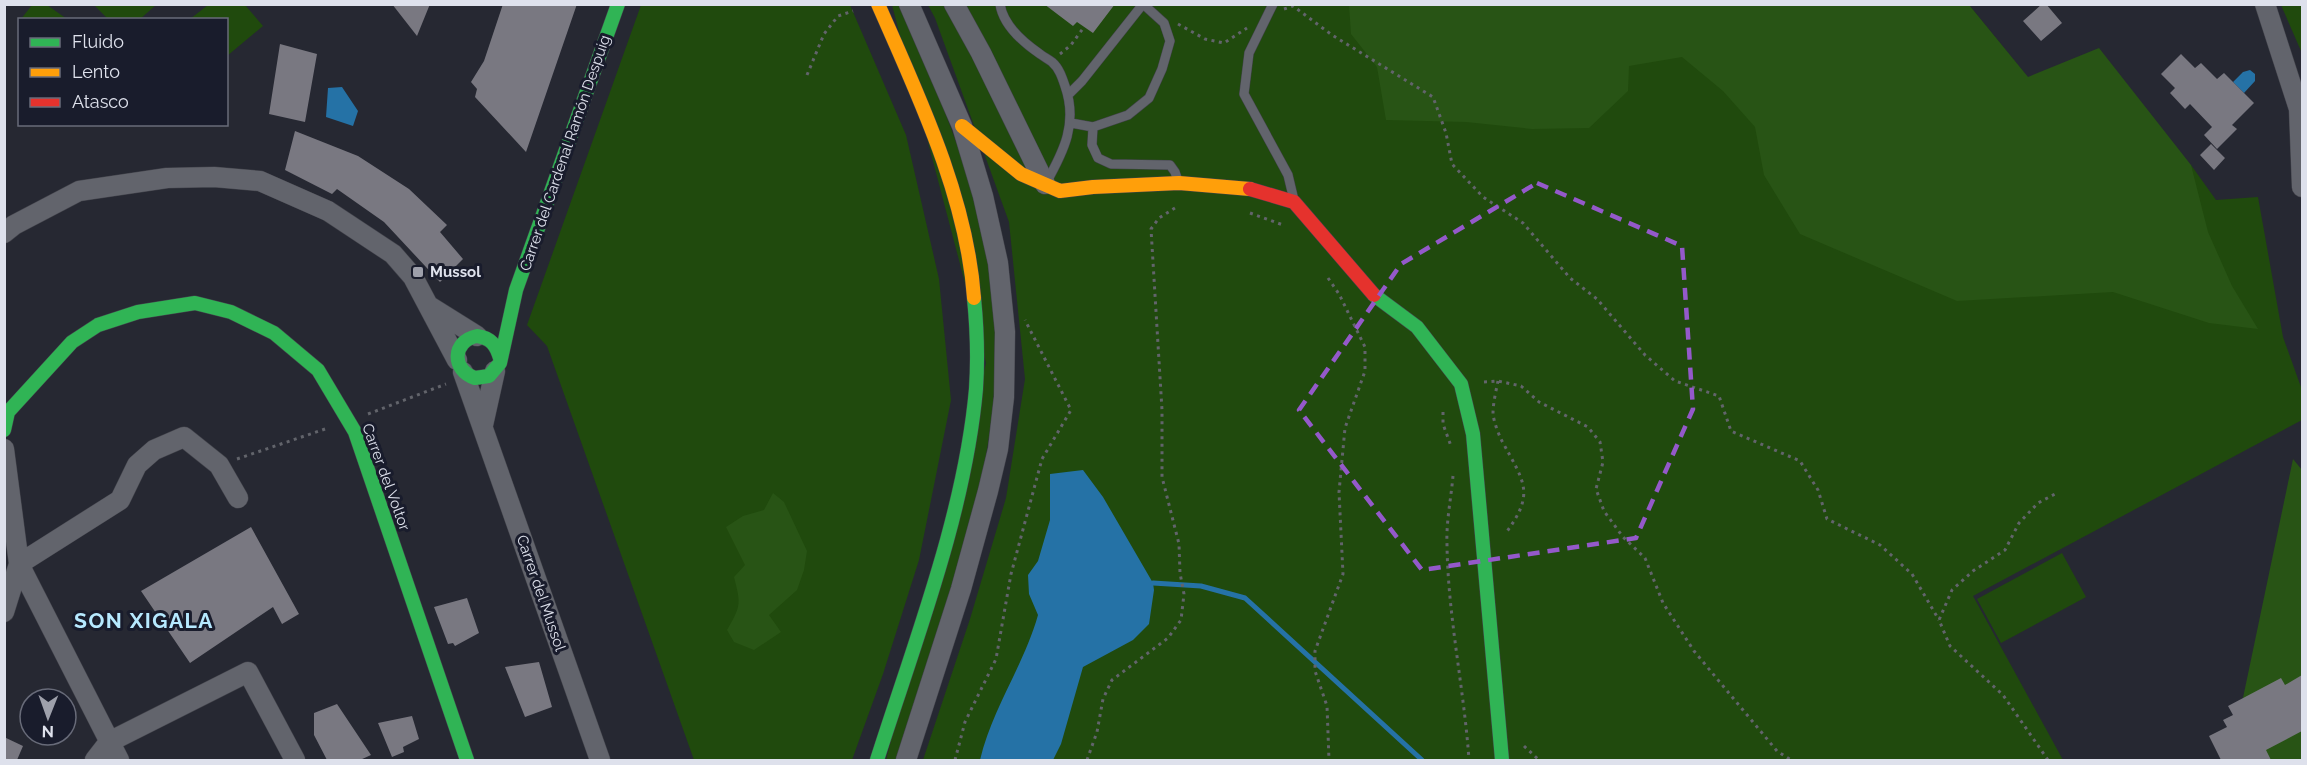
<svg xmlns="http://www.w3.org/2000/svg" width="2307" height="765" font-family="Raleway,sans-serif">
<rect width="100%" height="100%" fill="#262832"/>
<path fill="#204a0d" d="M 902,4 C 940,101 985,198 995,302 C 997,316 996,330 996,343 C 997,488 939,625 896,760 L 886,760 L 986,363 L 892,5 Z
M 32,5 L 47,5 L 67,19 L 21,19 Z
M 94,5 L 156,5 L 139,20 L 108,19 Z
M 208,5 L 245,5 L 263,26 L 227,56 L 226,20 L 190,19 Z
M 641,5 L 850,5 L 906,135 L 939,279 L 951,400 L 919,560 L 883,674 L 852,760 L 694,760 L 547,346 L 527,325 Z
M 928,5 L 1969,5 L 2137,212 L 2191,165 L 2216,200 L 2258,197 L 2283,337 L 2302,390 L 2302,420 L 1973,596 L 2063,760 L 923,760 L 970,619 L 1006,498 L 1025,379 L 1009,222 L 935,18 Z
M 2281,5 L 2302,5 L 2302,59 L 2301,51 Z
M 2062,553 L 2086,597 L 2001,643 L 1977,599 Z"/>
<path fill="#285415" d="M 1349,5 L 1969,5 L 2028,77 L 2099,48 L 2191,165 L 2208,232 L 2232,286 L 2258,329 L 2209,323 L 2113,292 L 1957,301 L 1800,234 L 1764,175 L 1755,127 L 1723,91 L 1682,57 L 1629,66 L 1628,91 L 1589,128 L 1532,129 L 1466,122 L 1386,120 L 1377,67 L 1351,34 Z
M 2293,459 L 2302,470 L 2302,760 L 2230,760 Z
M 773,493 L 784,502 L 807,551 L 804,570 L 797,590 L 769,615 L 781,632 L 754,650 L 734,642 L 727,630 C 741,606 741,604 734,577 L 745,565 L 726,527 L 743,516 L 764,510 Z"/>
<path fill="#2572a6" d="M 2250,70 L 2255,74 L 2255,81 L 2244,93 L 2233,82 L 2243,72 Z
M 342,87 L 358,111 L 353,126 L 326,117 L 328,88 Z
M 1083,470 L 1103,497 L 1153,583 L 1154,590 L 1149,624 L 1133,640 L 1083,667 L 1061,744 L 1053,760 L 980,760 C 992,709 1024,665 1038,615 L 1029,594 L 1028,575 L 1038,561 L 1050,520 L 1050,474 Z"/>
<g fill="none" stroke-linecap="round" stroke-linejoin="round">
<path stroke="#2572a6" stroke-width="5" d="M 1153,583 L 1201,586 L 1245,598 L 1422,760"/>
</g>
<path fill="#797881" d="M 392,4 L 430,4 L 417,36 Z
M 503,4 L 577,4 L 526,152 L 475,97 L 477,89 L 471,82 L 484,61 Z
M 1044,4 L 1115,4 L 1093,33 L 1077,22 L 1073,26 Z
M 2042,4 L 2046,4 L 2062,23 L 2041,41 L 2023,21 Z
M 280,44 L 317,54 L 305,122 L 269,114 Z
M 2181,54 L 2195,68 L 2201,63 L 2217,79 L 2224,73 L 2254,103 L 2232,125 L 2237,129 L 2217,149 L 2204,135 L 2212,127 L 2190,104 L 2185,109 L 2170,93 L 2175,88 L 2161,74 Z
M 295,131 L 358,156 L 409,189 L 447,225 L 440,232 L 463,259 L 440,282 L 384,222 L 337,189 L 332,194 L 285,170 Z
M 2211,144 L 2225,158 L 2214,170 L 2200,155 Z
M 251,527 L 299,614 L 282,624 L 273,607 L 190,663 L 141,591 Z
M 467,598 L 479,633 L 455,646 L 453,643 L 448,644 L 434,607 Z
M 539,662 L 552,707 L 525,717 L 505,667 Z
M 2302,675 L 2302,731 L 2266,750 L 2271,760 L 2221,760 L 2209,736 L 2227,727 L 2223,720 L 2233,715 L 2228,706 L 2281,678 L 2285,685 Z
M 337,704 L 371,755 L 360,760 L 327,760 L 314,735 L 314,713 Z
M 412,716 L 419,739 L 403,747 L 404,752 L 392,757 L 378,723 Z
M 4,737 L 23,746 L 17,760 L 4,760 Z"/>
<g fill="none" stroke-linecap="round" stroke-linejoin="round">
<g stroke="#42434b" stroke-width="10">
<path id="lane" d="M 1000,4 C 1003,25 1024,43 1040,54 C 1044,57 1048,59 1052,62 C 1059,68 1062,77 1065,86 C 1078,123 1064,151 1046,183
M 1273,4 L 1249,53 L 1244,94 L 1288,175 L 1293,196
M 1068,95 L 1082,81 L 1143,4
M 1071,123 L 1093,127 L 1128,115 L 1149,98 L 1162,69 L 1170,41 L 1164,23 L 1143,4
M 1093,127 L 1092,145 L 1098,158 L 1111,164 L 1170,165 L 1175,172 L 1178,181"/>
</g>
<g stroke="#42434b" stroke-width="21">
<path id="street" d="M 954,4 L 981,53 L 1045,184
M 2265,4 L 2299,109 L 2302,187
M 4,233 L 14,225 L 79,191 L 167,178 L 214,177 L 260,181 L 328,211 L 393,254 L 413,277 L 457,360
M 429,306 L 477,336
M 463,372 L 600,760
M 483,425 L 495,371
M 4,449 L 19,564 L 4,612
M 95,760 L 109,742 L 248,672 L 295,760
M 119,760 L 19,564 L 120,500 L 137,465 L 154,450 L 184,437 L 219,465 L 238,498
M 906,760 L 961,589 L 988,491 L 998,449 L 1004,397 L 1005,332 L 998,263 L 983,196 L 962,126 L 909,4"/>
</g>
<g stroke="#42434b" stroke-width="15">
<path id="fast" d="M 1374,295 L 1417,327 L 1461,384 L 1473,434 L 1502,760
M 500,358 C 496,345 491,338 477,336 C 452,341 451,370 475,378 L 489,376 L 500,363 L 516,290 L 618,4
M 4,430 L 8,412 L 72,342 L 98,325 L 138,312 L 195,303 L 231,312 L 274,333 L 318,370 L 355,432 L 467,760
M 877,760 C 915,641 965,513 976,389 C 978,359 977,328 974,298"/>
</g>
<g stroke="#42434b" stroke-width="15">
<path id="slow" d="M 878,4 C 918,95 967,197 974,298
M 962,126 L 1021,174 L 1060,191 L 1093,187 L 1179,183 L 1250,189"/>
</g>
<g stroke="#42434b" stroke-width="15">
<path id="jam" d="M 1250,189 L 1294,202 L 1374,295"/>
</g>
<path stroke="#62646b" stroke-width="3" stroke-dasharray="3 4.5" stroke-linecap="butt" d="M 1284,9 L 1293,6 L 1332,35 L 1433,97 L 1446,133 L 1452,164 L 1483,197 L 1523,223 L 1570,278 L 1597,299 L 1645,355 L 1675,381 L 1719,396 L 1731,431 L 1800,461 L 1818,490 L 1827,519 L 1880,545 L 1912,574 L 1939,620
M 1178,24 L 1205,39 L 1224,43 L 1247,28
M 1060,54 L 1071,45 L 1084,27
M 807,75 L 824,34 L 838,16 L 853,11
M 1250,213 L 1283,225
M 1328,278 L 1339,294 L 1365,347 L 1365,371 L 1345,428 L 1339,492 L 1343,574 L 1315,651 L 1315,671 L 1327,706 L 1329,760
M 1498,381 C 1496,391 1493,403 1493,414 C 1494,422 1498,433 1502,441 C 1524,482 1536,493 1505,534
M 1484,382 L 1498,381 L 1521,386 L 1539,402 L 1588,427 L 1600,442 L 1603,462 L 1596,489 L 1604,511 L 1623,537 L 1645,558 L 1663,603 L 1694,651 L 1777,751 L 1791,760
M 1443,412 L 1443,424 L 1451,446
M 368,414 L 446,384
M 237,459 L 328,428
M 1453,476 C 1451,499 1446,522 1447,545 C 1448,617 1464,688 1469,760
M 1524,746 L 1539,760
M 955,760 L 965,722 L 996,659 L 1011,574 L 1042,459 L 1071,410 L 1025,320
M 1087,760 L 1097,732 L 1103,699 L 1112,680 L 1168,638 L 1181,620 L 1184,594 L 1180,573 L 1179,544 L 1162,477 L 1162,410 L 1151,229 L 1159,218 L 1178,206
M 2048,760 L 2003,695 L 1950,646 L 1939,620 L 1952,590 L 1973,571 L 2005,550 L 2019,523 L 2038,503 L 2055,494"/>
<use href="#lane" stroke="#62646c" stroke-width="9"/>
<use href="#street" stroke="#62646c" stroke-width="20"/>
<use href="#fast" stroke="#30b455" stroke-width="14"/>
<use href="#slow" stroke="#ff9f0a" stroke-width="14"/>
<use href="#jam" stroke="#e5322d" stroke-width="14"/>
</g>
<path fill="none" stroke="#9459ca" stroke-width="4.5" stroke-dasharray="12 8" stroke-linejoin="round" d="M 1537,183 L 1682,246 L 1693,409 L 1636,538 L 1422,570 L 1299,410 L 1401,264 Z"/>
<rect fill="#9ea0ab" stroke="#191c2c" stroke-width="2" x="412" y="266" width="12" height="12" rx="3"/>
<g text-anchor="middle" stroke-width="6" stroke-linejoin="round" paint-order="stroke">
<g font-size="15" fill="#dee1ec" stroke="#191c2c">
<text transform="translate(565 153) rotate(-71)" y="5">Carrer del Cardenal Ramón Despuig</text>
<text transform="translate(386 477) rotate(70)" y="5">Carrer del Voltor</text>
<text transform="translate(541 593) rotate(71)" y="5">Carrer del Mussol</text>
</g>
<g font-size="15" font-weight="bold" fill="#dee1ec" stroke="#191c2c" text-anchor="start">
<text x="430" y="277">Mussol</text>
</g>
<g font-size="21" font-weight="bold" letter-spacing="1.5" fill="#b6e9ff" stroke="#191c2c">
<text x="144" y="628">SON XIGALA</text>
</g>
</g>
<rect width="2307" height="765" fill="none" stroke="#dee1ec" stroke-width="12"/>
<rect x="18" y="18" width="210" height="108" fill="#191c2c" stroke="#686b79" stroke-width="1.5"/>
<rect x="30" y="38" width="30" height="9" fill="#30b455" stroke="#686b79" stroke-width="1.5"/>
<text x="72" y="48" font-size="18" fill="#dee1ec">Fluido</text>
<rect x="30" y="68" width="30" height="9" fill="#ff9f0a" stroke="#686b79" stroke-width="1.5"/>
<text x="72" y="78" font-size="18" fill="#dee1ec">Lento</text>
<rect x="30" y="98" width="30" height="9" fill="#e5322d" stroke="#686b79" stroke-width="1.5"/>
<text x="72" y="108" font-size="18" fill="#dee1ec">Atasco</text>
<g transform="translate(48 717) rotate(181)"><circle r="28" fill="#191c2c" stroke="#686b79" stroke-width="1.5"/>
<path d="M0-4.5L10 22L0 15L-10 22Z" fill="#9ea0ab"/>
<text y="-9" font-size="16" font-weight="bold" text-anchor="middle" fill="#dee1ec">N</text>
</g>
</svg>
